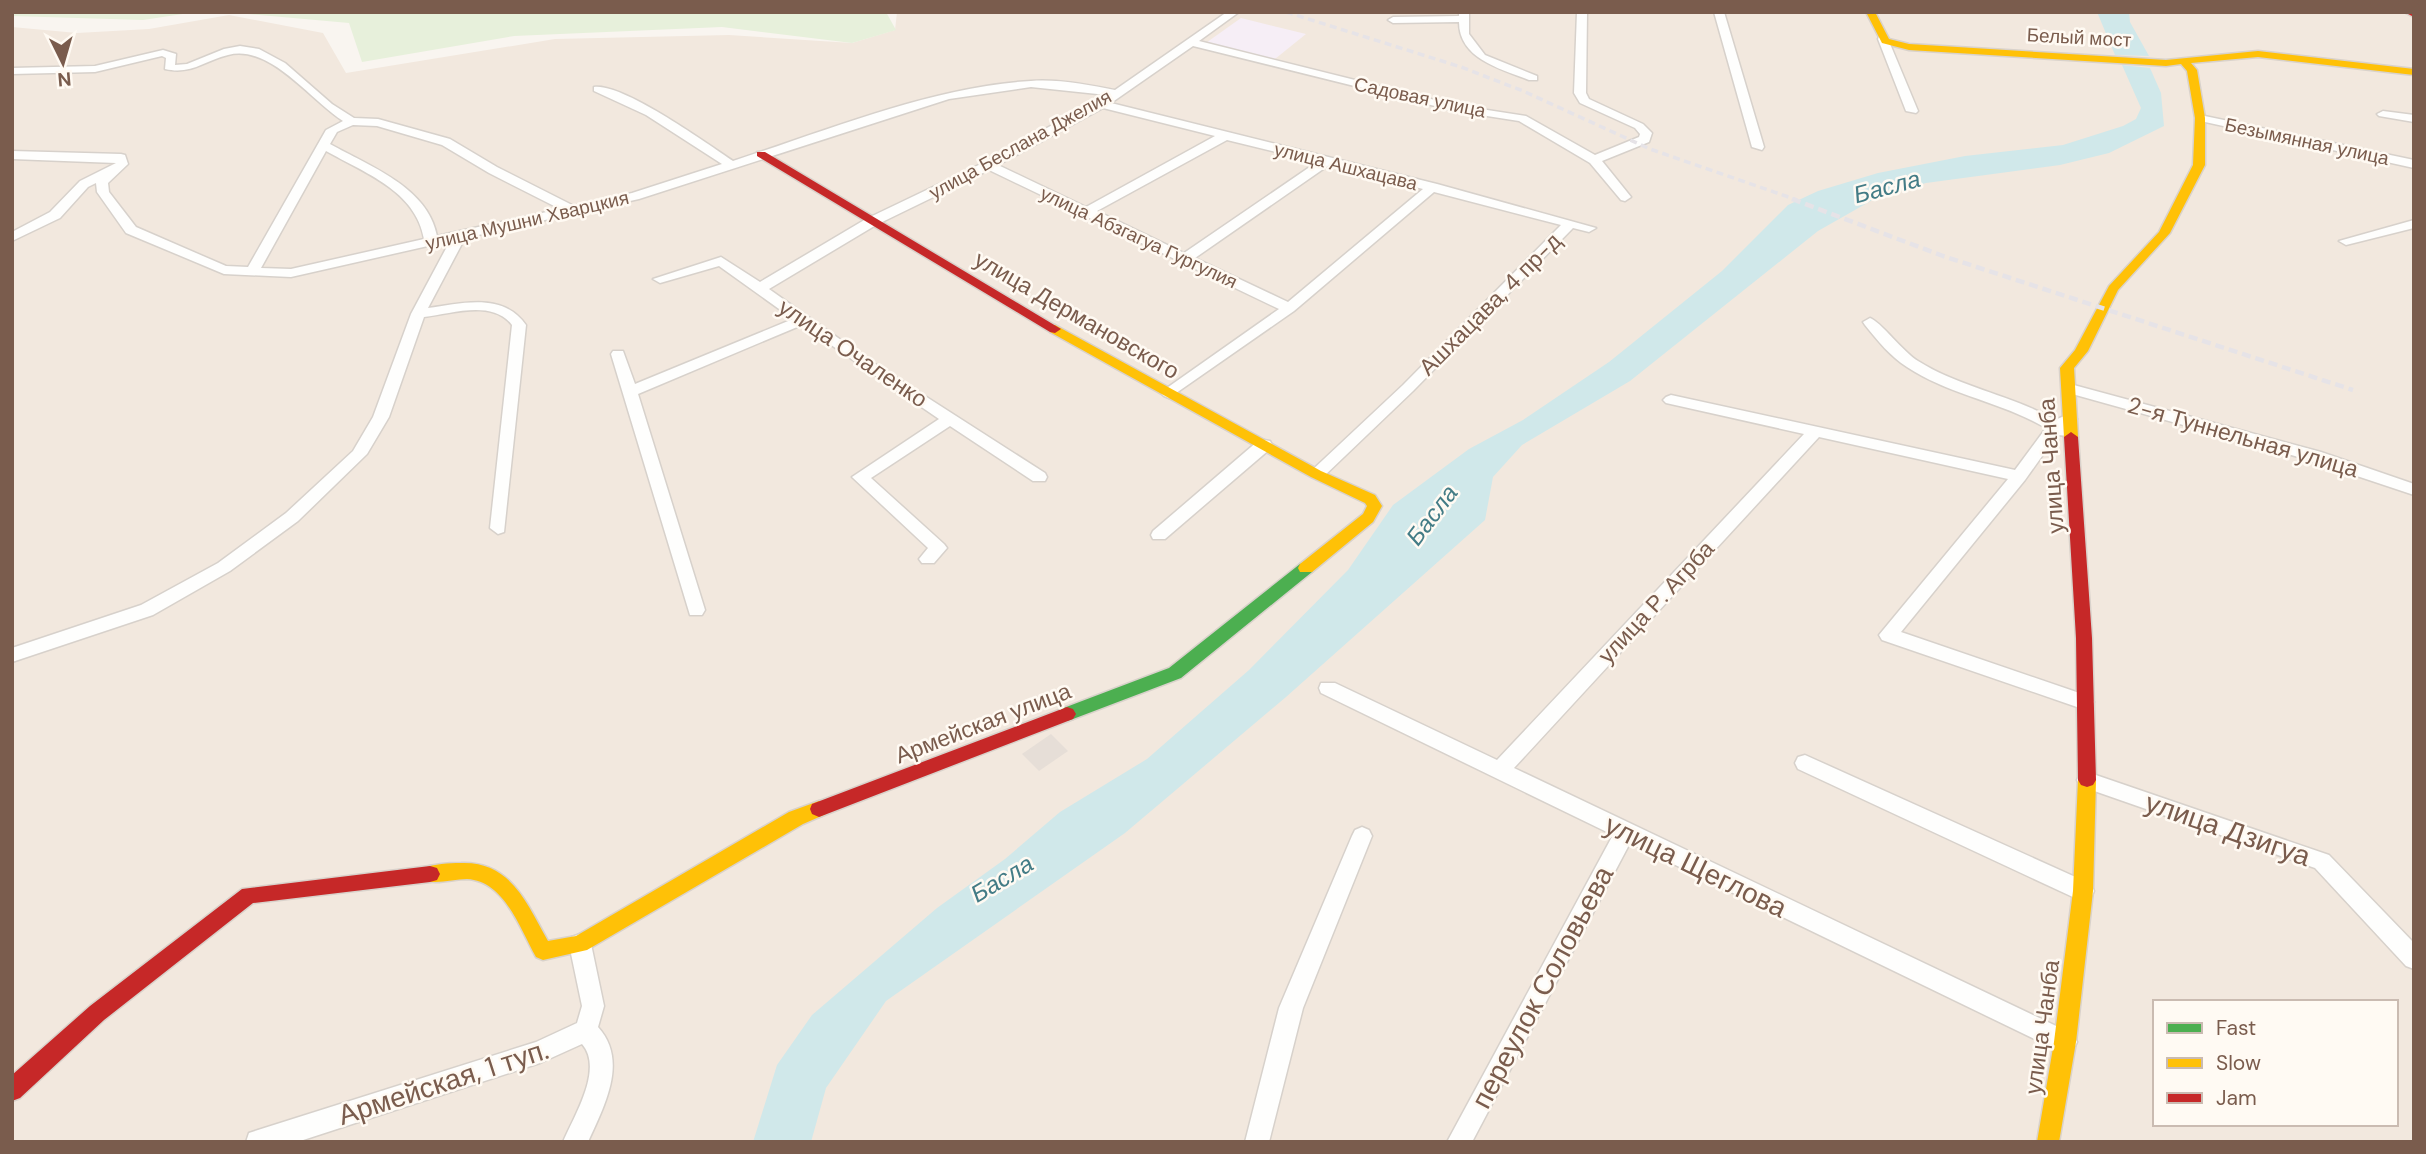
<svg xmlns="http://www.w3.org/2000/svg" width="2426" height="1154" font-family="'DM Sans',sans-serif">
<rect width="100%" height="100%" fill="#f9f5f0"/>
<path fill="#f2e8de" fill-rule="evenodd" d="M 897,12 L 2414,12 L 2414,1142 L 12,1142 L 12,27 L 77,33 L 149,29 L 229,15 L 323,33 L 346,73 L 555,39 L 729,35 L 852,43 L 895,30 ZM 2155,1002 L 2396,1002 L 2396,1124 L 2155,1124 Z"/>
<path fill="#f6eef6" d="M 1241,18 L 1306,34 L 1270,63 L 1203,45 Z"/>
<path fill="#e7f0db" d="M 12,12 L 196,12 L 143,20 L 12,16 Z
M 225,12 L 886,12 L 896,30 L 852,43 L 722,27 L 514,36 L 362,62 L 349,23 Z"/>
<path fill="#d0e8ea" d="M 2097,12 L 2129,12 L 2130,22 L 2149,56 L 2115,55 Z
M 2122,65 L 2150,68 L 2161,93 L 2164,126 L 2109,153 L 2060,165 L 1926,183 L 1876,198 L 1818,231 L 1630,381 L 1522,445 L 1493,477 L 1485,520 L 1286,697 L 1125,833 L 886,1001 L 826,1088 L 811,1142 L 753,1142 L 777,1065 L 812,1015 L 937,908 L 1005,859 L 1060,812 L 1147,759 L 1249,670 L 1348,570 L 1393,505 L 1469,449 L 1523,420 L 1609,362 L 1722,271 L 1788,205 L 1818,191 L 1878,173 L 1965,156 L 2063,145 L 2123,126 L 2136,119 L 2141,108 Z"/>
<path fill="#e6ded7" d="M 1051,734 L 1068,751 L 1039,771 L 1022,754 Z"/>
<g fill="none" stroke-linecap="round" stroke-linejoin="round">
<g stroke="#d7d1cb" stroke-width="3">
<path id="street" d="M 1227,12 L 1239,12 L 1199,41 L 1455,105 L 1526,116 L 1595,155 L 1639,137 L 1640,134 L 1635,128 L 1580,103 L 1574,93 L 1577,12 L 1587,12 L 1586,93 L 1589,99 L 1643,124 L 1652,133 L 1649,142 L 1602,161 L 1631,197 L 1625,201 L 1621,200 L 1590,163 L 1519,121 L 1455,111 L 1193,46 L 1111,103 L 1437,184 L 1596,228 L 1589,232 L 1573,228 L 1413,391 L 1322,478 L 1316,479 L 1308,474 L 1403,385 L 1561,225 L 1434,192 L 1294,311 L 1169,398 L 1164,396 L 1161,393 L 1164,390 L 1279,309 L 989,170 L 876,225 L 769,289 L 872,362 L 1045,473 L 1047,477 L 1045,481 L 1033,481 L 950,426 L 871,478 L 944,544 L 947,548 L 934,563 L 922,563 L 919,559 L 928,548 L 852,477 L 939,419 L 802,325 L 638,394 L 705,610 L 702,615 L 690,615 L 611,354 L 613,351 L 623,351 L 635,384 L 793,319 L 719,266 L 660,283 L 653,279 L 721,257 L 760,282 L 866,219 L 985,162 L 1107,95 L 1031,87 L 949,99 L 639,199 L 465,238 L 428,308 C 463,303 503,292 526,325 L 504,532 L 498,534 L 490,528 L 512,325 C 492,299 451,314 424,317 L 389,417 L 367,454 L 298,521 L 230,571 L 153,615 L 12,662 L 12,648 L 141,605 L 218,563 L 286,513 L 353,451 L 373,417 L 411,314 L 450,241 L 291,277 L 224,274 L 126,233 L 97,192 L 96,183 L 88,187 L 60,218 L 12,241 L 12,232 L 50,212 L 80,181 L 116,163 L 12,159 L 12,151 L 121,154 L 125,155 L 128,164 L 108,183 L 109,192 L 136,227 L 226,266 L 248,267 L 326,130 L 343,121 C 309,99 270,44 228,55 C 204,61 191,75 165,69 L 166,58 L 162,56 L 95,72 L 12,74 L 12,68 L 95,66 L 163,50 L 176,54 L 175,65 L 187,64 L 224,49 L 240,46 L 259,49 L 285,63 L 332,104 L 354,118 L 378,119 L 450,139 L 497,167 L 574,206 L 632,193 L 722,164 L 646,115 L 594,91 L 594,87 C 623,83 706,143 733,161 C 825,131 935,86 1031,81 C 1059,79 1088,85 1115,90 ZM 1103,108 L 1215,136 L 1086,207 L 998,165 ZM 353,125 L 377,126 L 442,145 L 489,173 L 560,209 L 437,236 C 428,187 369,166 330,144 L 337,132 ZM 1227,140 L 1317,162 L 1184,253 L 1097,211 ZM 326,151 C 365,173 416,191 424,239 L 291,269 L 261,268 ZM 1329,165 L 1423,189 L 1288,302 L 1195,258 Z
M 1459,12 L 1469,12 L 1469,34 L 1485,55 L 1537,76 L 1537,80 L 1529,80 C 1501,69 1459,59 1459,22 L 1393,23 L 1388,20 L 1393,17 L 1459,16 Z
M 1714,12 L 1724,12 L 1764,147 L 1762,150 L 1752,147 Z
M 1879,37 L 1888,39 L 1918,111 L 1916,113 L 1906,111 L 1878,39 Z
M 2383,111 L 2414,115 L 2414,122 L 2379,116 L 2377,114 Z
M 2200,115 L 2414,160 L 2414,168 L 2196,120 L 2196,116 Z
M 2414,220 L 2414,228 L 2346,245 L 2339,241 Z
M 1870,318 C 1880,321 1904,353 1918,361 C 1961,388 2012,395 2055,420 L 2069,414 L 2077,419 L 2066,427 L 2072,432 L 2070,436 L 2057,435 L 2025,480 L 1901,632 L 2091,697 L 2094,702 L 2091,707 L 2084,709 L 2077,707 L 1882,640 L 1879,635 L 2008,479 L 1819,437 L 1514,768 L 2073,1034 L 2077,1042 L 2073,1050 L 2065,1053 L 2057,1050 L 1630,843 L 1472,1142 L 1447,1142 L 1613,835 L 1321,693 L 1319,688 L 1321,683 L 1335,683 L 1497,760 L 1804,434 L 1666,403 L 1663,400 L 1666,397 L 1671,395 L 2015,470 L 2046,428 C 2002,402 1949,395 1907,367 C 1890,356 1878,341 1865,325 L 1863,322 Z
M 2070,384 L 2321,452 L 2414,484 L 2414,495 L 2309,460 L 2065,392 L 2062,389 Z
M 1264,440 L 1270,441 L 1272,445 L 1270,449 L 1165,539 L 1153,539 L 1151,535 L 1153,531 L 1258,441 Z
M 1805,755 L 2091,884 L 2094,891 L 2091,898 L 2083,901 L 2075,898 L 1798,769 L 1795,763 L 1798,757 Z
M 2087,772 L 2329,855 L 2414,943 L 2414,969 L 2406,966 L 2315,868 L 2080,786 L 2077,780 L 2080,774 Z
M 1362,827 L 1369,830 L 1372,836 L 1303,1008 L 1269,1142 L 1245,1142 L 1279,1008 L 1352,836 L 1355,830 Z
M 580,934 L 588,937 L 591,944 L 604,1006 L 598,1027 C 629,1061 604,1106 588,1142 L 563,1142 C 574,1116 604,1069 582,1044 L 540,1063 L 297,1142 L 246,1142 L 249,1133 L 258,1130 L 536,1042 L 577,1023 L 582,1006 L 569,944 L 572,937 Z"/>
</g>
<g stroke="#d9d2cb" stroke-width="3">
<path id="fast" d="M 1306,562 L 1312,564 L 1314,568 L 1312,572 L 1181,678 L 1073,719 L 1067,721 L 1061,719 L 1058,714 L 1061,709 L 1169,668 L 1300,564 Z"/>
</g>
<g stroke="#d9d2cb" stroke-width="3">
<path id="slow" d="M 1866,12 L 1875,12 L 1889,39 L 1909,44 L 2166,60 L 2258,51 L 2414,69 L 2414,75 L 2258,57 L 2191,63 L 2197,70 L 2205,118 L 2205,165 L 2170,233 L 2118,290 L 2088,351 L 2074,368 L 2078,437 L 2071,442 L 2064,437 L 2060,368 L 2075,350 L 2109,286 L 2159,232 L 2193,165 L 2195,118 L 2187,71 L 2181,64 L 2166,66 L 1909,50 L 1882,43 Z
M 1055,325 L 1321,471 L 1375,495 L 1382,506 L 1373,522 L 1312,572 L 1300,572 L 1298,568 L 1300,564 L 1363,514 L 1367,506 L 1365,503 L 1311,477 L 1050,332 L 1050,326 Z
M 2087,773 L 2093,775 L 2096,780 L 2093,891 L 2076,1042 L 2059,1142 L 2037,1142 L 2054,1042 L 2073,891 L 2078,780 L 2081,775 Z
M 819,801 L 826,804 L 828,809 L 826,814 L 803,824 L 587,950 L 543,960 L 536,957 C 520,929 505,881 467,879 C 453,879 436,885 423,880 L 420,874 L 423,868 C 435,864 448,863 461,863 C 511,861 527,904 548,941 L 576,936 L 789,812 Z"/>
</g>
<g stroke="#d9d2cb" stroke-width="3">
<path id="jam" d="M 2404,12 L 2414,12 L 2414,17 Z
M 757,152 L 765,152 L 1061,329 L 1055,333 L 1050,332 L 757,156 Z
M 2071,432 L 2078,437 L 2092,638 L 2096,780 L 2093,785 L 2087,787 L 2081,785 L 2078,780 L 2076,638 L 2064,437 Z
M 1067,707 L 1073,709 L 1076,714 L 1073,719 L 819,817 L 812,814 L 810,809 L 812,804 Z
M 430,866 L 437,868 L 440,874 L 437,880 L 430,882 L 253,903 L 104,1020 L 20,1098 L 12,1101 L 12,1075 L 90,1006 L 242,889 Z"/>
</g>
<use href="#street" fill="#fefefd" fill-rule="evenodd"/>
<use href="#fast" fill="#4caf50" fill-rule="evenodd"/>
<use href="#slow" fill="#ffc107" fill-rule="evenodd"/>
<use href="#jam" fill="#c62828" fill-rule="evenodd"/>
<path stroke="#e6e3e7" stroke-width="3.5" stroke-dasharray="7 4.5" stroke-linecap="butt" d="M 1286,12 L 1461,67 L 1523,91 L 1650,149 L 1797,200"/>
<path stroke="#e6e3e7" stroke-width="4.5" stroke-dasharray="9 5" stroke-linecap="butt" d="M 1792,199 L 1943,256 L 2353,390"/>
</g>
<g text-anchor="middle" stroke-width="5" stroke-linejoin="round" paint-order="stroke">
<g font-size="19" fill="#7a5c4d" stroke="#fffaf3">
<text transform="translate(2079 37) rotate(3)" y="7">Белый мост</text>
<text transform="translate(1420 97) rotate(12)" y="7">Садовая улица</text>
<text transform="translate(2307 141) rotate(12)" y="7">Безымянная улица</text>
<text transform="translate(1020 144) rotate(-29)" y="7">улица Беслана Джелия</text>
<text transform="translate(1346 166) rotate(14)" y="7">улица Ашхацава</text>
<text transform="translate(527 220) rotate(-13)" y="7">улица Мушни Хварцкия</text>
<text transform="translate(1139 237) rotate(25)" y="7">улица Абзгагуа Гургулия</text>
</g>
<g font-size="23" fill="#7a5c4d" stroke="#fffaf3">
<text transform="translate(1490 304) rotate(-45)" y="8">Ашхацава, 4 пр-д</text>
<text transform="translate(1077 315) rotate(30)" y="8">улица Дермановского</text>
<text transform="translate(853 353) rotate(34)" y="8">улица Очаленко</text>
<text transform="translate(2243 437) rotate(16)" y="8">2-я Туннельная улица</text>
<text transform="translate(2051 466) rotate(-94)" y="8">улица Чанба</text>
<text transform="translate(1656 602) rotate(-47)" y="8">улица Р. Агрба</text>
<text transform="translate(983 723) rotate(-21)" y="8">Армейская улица</text>
<text transform="translate(2042 1027) rotate(-82)" y="8">улица Чанба</text>
</g>
<g font-size="24" font-style="italic" fill="#437c86" stroke="#fffaf3">
<text transform="translate(1887 187) rotate(-15)" y="8">Басла</text>
<text transform="translate(1432 515) rotate(-53)" y="8">Басла</text>
<text transform="translate(1002 879) rotate(-31)" y="8">Басла</text>
</g>
<g font-size="28" fill="#7a5c4d" stroke="#fffaf3">
<text transform="translate(2228 829) rotate(19)" y="10">улица Дзигуа</text>
<text transform="translate(1696 866) rotate(26)" y="10">улица Щеглова</text>
<text transform="translate(1542 987) rotate(-62)" y="10">переулок Соловьева</text>
<text transform="translate(443 1082) rotate(-18)" y="10">Армейская, 1 туп.</text>
</g>
</g>
<rect width="2426" height="1154" fill="none" stroke="#7a5c4d" stroke-width="28"/>
<rect x="2153" y="1000" width="245" height="126" fill="#fffaf3" stroke="#cabbb1" stroke-width="2"/>
<rect x="2167" y="1023" width="35" height="10" fill="#4caf50" stroke="#cabbb1" stroke-width="2"/>
<text x="2216" y="1035" font-size="21" fill="#7a5c4d">Fast</text>
<rect x="2167" y="1058" width="35" height="10" fill="#ffc107" stroke="#cabbb1" stroke-width="2"/>
<text x="2216" y="1070" font-size="21" fill="#7a5c4d">Slow</text>
<rect x="2167" y="1093" width="35" height="10" fill="#c62828" stroke="#cabbb1" stroke-width="2"/>
<text x="2216" y="1105" font-size="21" fill="#7a5c4d">Jam</text>
<g transform="translate(63 63) rotate(175)" stroke="#fffaf3" stroke-width="5" paint-order="stroke">
<path d="M0-5L12 26L0 18L-12 26Z" fill="#7a5c4d"/>
<text y="-10" font-size="19" font-weight="bold" text-anchor="middle" fill="#7a5c4d">N</text>
</g>
</svg>
